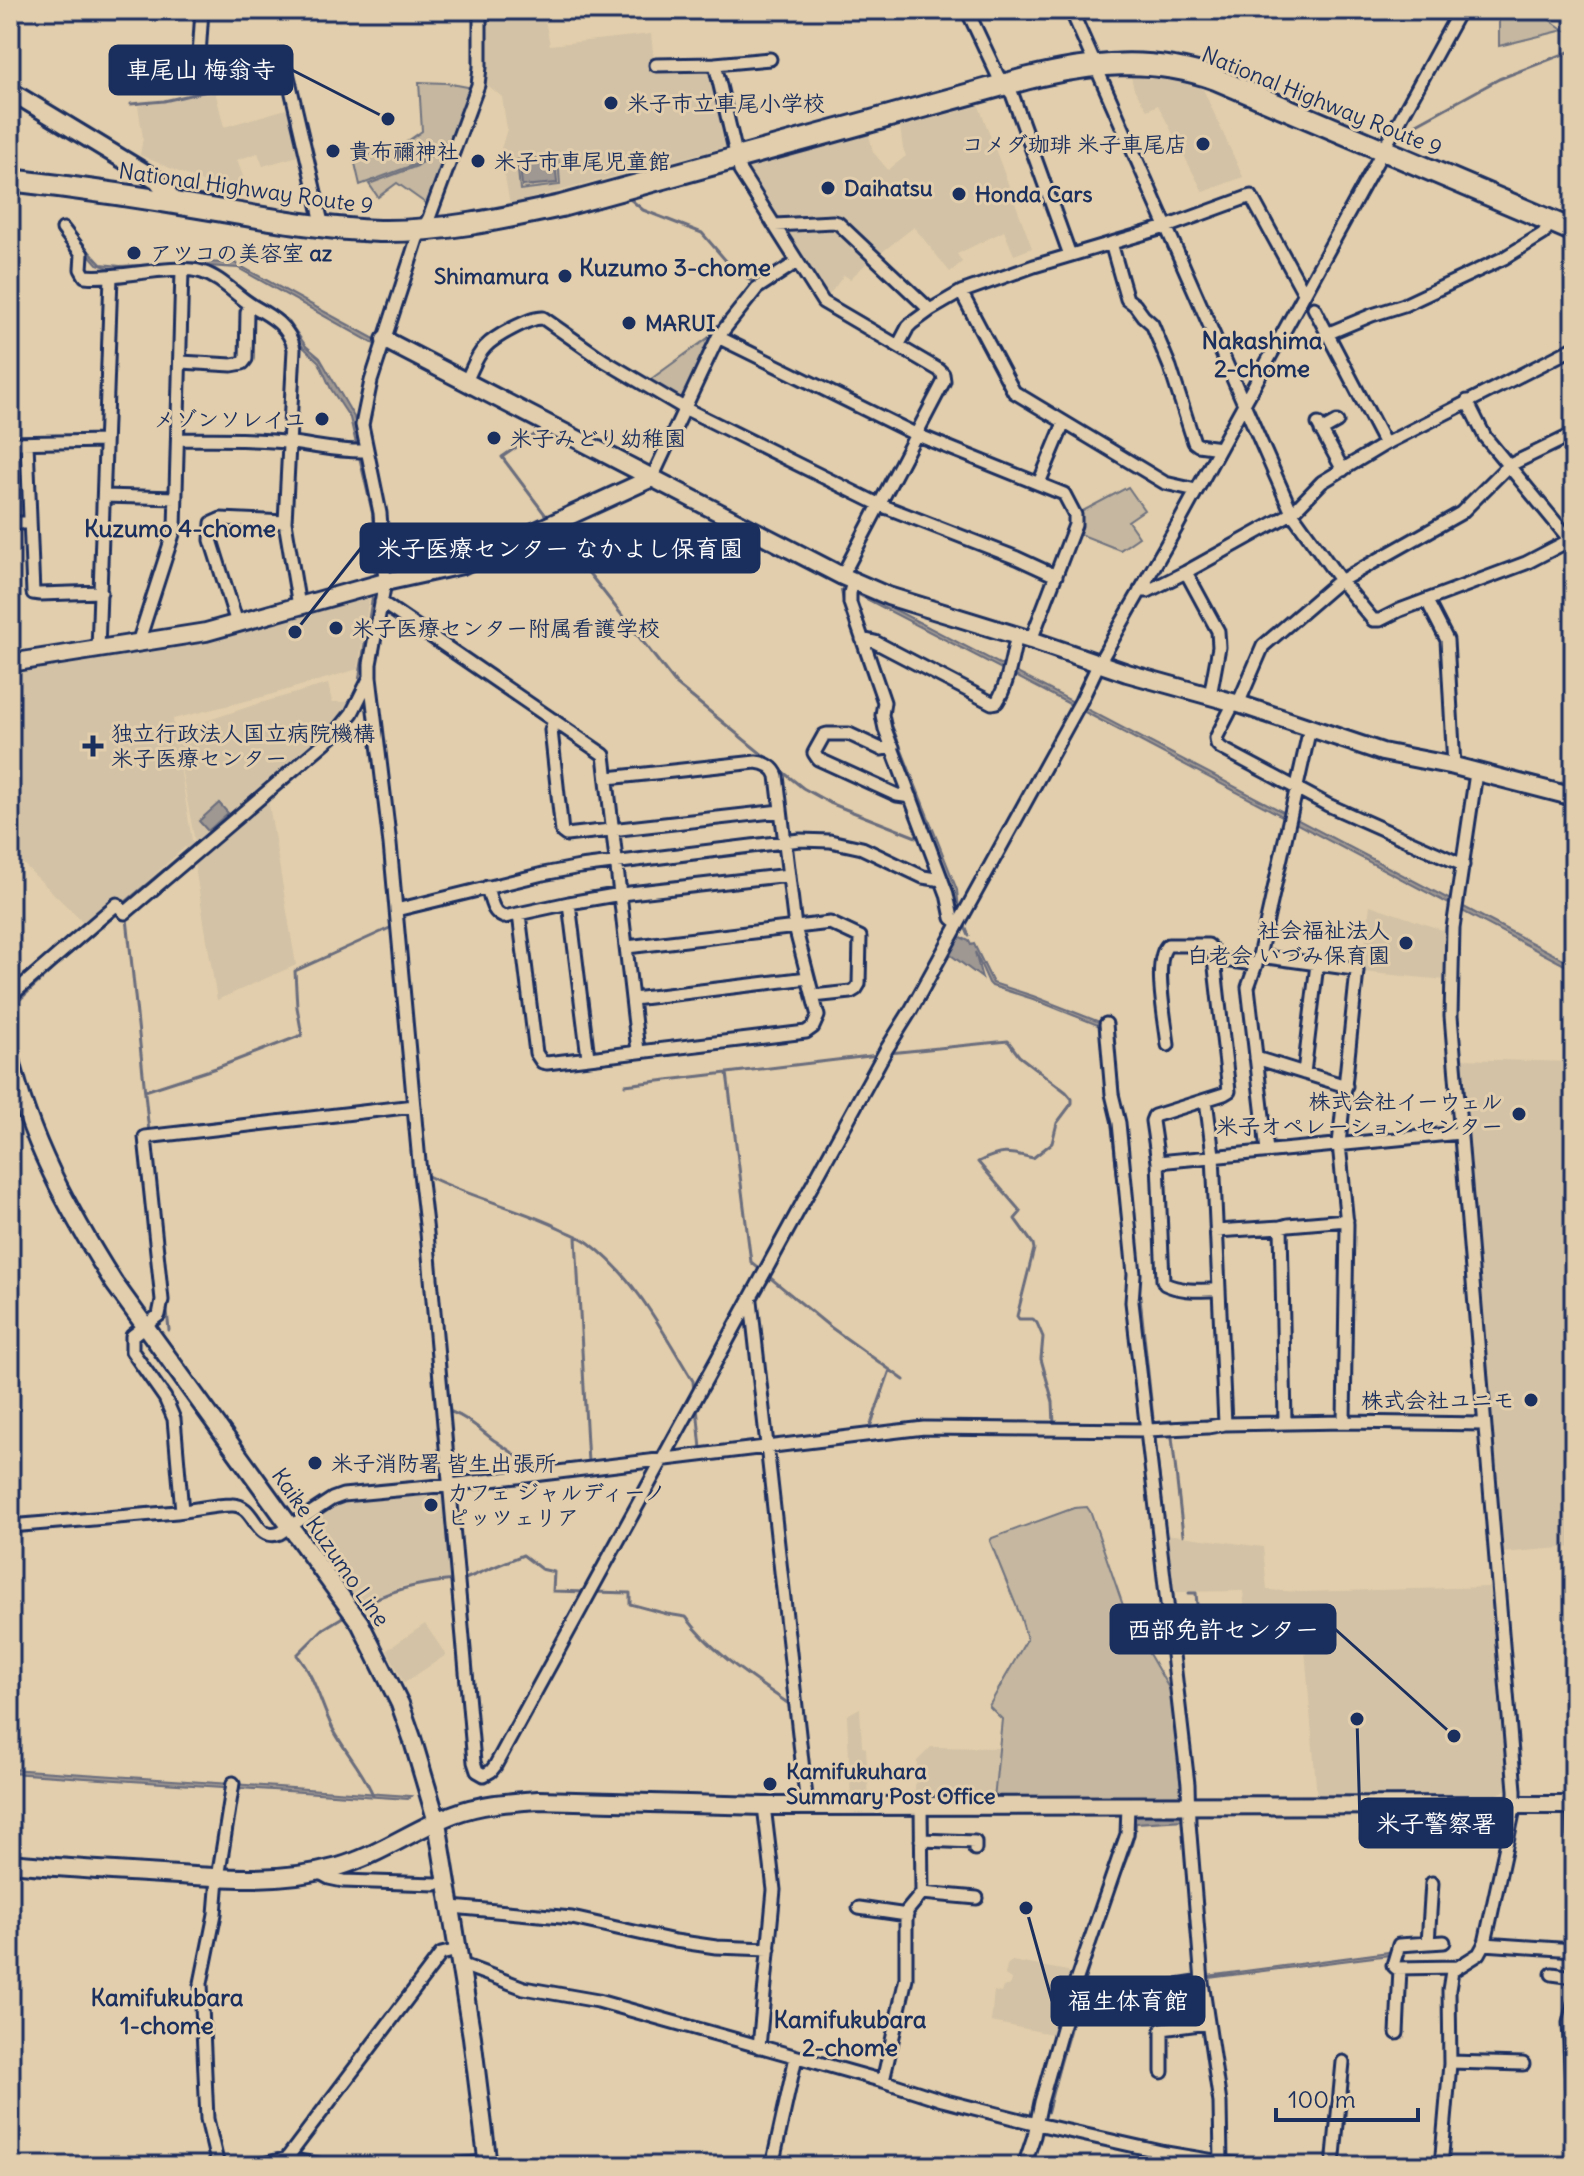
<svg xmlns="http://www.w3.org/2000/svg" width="1584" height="2176" font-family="Delius,'Klee One',sans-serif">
<rect width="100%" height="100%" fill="#e2ceac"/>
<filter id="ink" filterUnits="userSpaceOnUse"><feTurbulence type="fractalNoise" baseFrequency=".0125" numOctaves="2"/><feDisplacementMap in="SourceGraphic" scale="16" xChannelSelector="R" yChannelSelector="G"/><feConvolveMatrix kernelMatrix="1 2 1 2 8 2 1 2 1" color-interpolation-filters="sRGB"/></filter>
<g filter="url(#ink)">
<path fill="#d3c2a6" d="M 486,10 L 543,10 L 550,45 L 651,34 L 655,70 L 706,67 L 712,72 L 728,146 L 510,204 L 505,177 L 500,161 L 500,152 L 507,129 L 502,97 L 484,82 Z
M 1131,77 L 1174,81 L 1203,89 L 1243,177 L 1203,192 L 1158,105 L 1147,110 L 1134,89 Z
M 215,91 L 224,127 L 293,107 L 305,154 L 263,166 L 258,153 L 237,160 L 251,198 L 202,182 L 140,155 L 143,138 L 138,106 L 164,102 Z
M 979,106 L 1032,248 L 1014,255 L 1004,231 L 957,254 L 962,262 L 950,272 L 914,227 L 877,256 L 844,224 L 778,222 L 742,169 L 869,135 L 873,152 L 888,170 L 906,156 L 903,148 L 900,127 Z
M 836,225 L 872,258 L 850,279 L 844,275 L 826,299 L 784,231 L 786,228 Z
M 370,592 L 358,669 L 266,696 L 173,719 L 174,729 L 194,725 L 257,704 L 328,684 L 332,702 L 348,702 L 341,717 L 195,842 L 175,736 L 192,841 L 197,848 L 192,852 L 185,847 L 122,904 L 88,927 L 10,851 L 11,670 Z
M 267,793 L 296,965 L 217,1000 L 193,855 Z
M 1370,905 L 1448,932 L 1446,980 L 1362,972 Z
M 1459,1059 L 1574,1062 L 1574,1547 L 1500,1553 Z
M 437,1491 L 447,1499 L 455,1578 L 403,1586 L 375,1597 L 361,1605 L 314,1536 L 312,1516 L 327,1507 L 344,1501 Z
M 1166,1534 L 1263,1547 L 1267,1590 L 1301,1592 L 1491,1587 L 1507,1782 L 1506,1790 L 1492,1797 L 1317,1798 L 1304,1636 L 1201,1641 L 1200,1624 L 1246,1622 L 1243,1591 L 1172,1592 Z
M 425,1624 L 446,1655 L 404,1683 L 387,1650 Z
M 860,1708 L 862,1747 L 866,1748 L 869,1800 L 851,1801 L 847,1715 Z
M 931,1747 L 999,1748 L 994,1801 L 914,1801 L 917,1761 Z
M 1012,1961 L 1068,1971 L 1071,1977 L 1052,2034 L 991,2022 L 994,1991 L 1001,1993 L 1003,1987 L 1010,1985 L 1011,1979 L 1005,1975 L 1007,1965 Z"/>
<path fill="#c5b7a0" stroke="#70737f" stroke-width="2" d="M 1499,10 L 1536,10 L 1564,30 L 1499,46 Z
M 419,82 L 446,83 L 473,88 L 455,134 L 416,164 L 360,185 L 354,159 L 398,148 L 422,131 Z
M 453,138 L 428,205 L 397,183 L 378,197 L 369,184 L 417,166 Z
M 558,156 L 560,185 L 520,190 L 517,160 Z
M 716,332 L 684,397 L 677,400 L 647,382 Z
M 1128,487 L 1144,510 L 1128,521 L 1139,537 L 1120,550 L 1077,533 L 1082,519 L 1079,513 Z
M 1087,1507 L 1091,1513 L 1126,1614 L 1174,1697 L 1184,1797 L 1181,1800 L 994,1800 L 1002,1719 L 989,1706 L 1027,1639 L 1020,1615 L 990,1541 L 992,1538 L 1074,1508 Z"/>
<path fill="#9e9792" stroke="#6a6d7d" stroke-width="2" d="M 555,160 L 557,183 L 522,186 L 520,164 Z
M 88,250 L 101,264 L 120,266 L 198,262 L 235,263 L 380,342 L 575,444 L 573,447 L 507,413 C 504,408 496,402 490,404 L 378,346 L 238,268 L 207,266 L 288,320 L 306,346 L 320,358 L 354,417 L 377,513 L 379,569 L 379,592 L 363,679 L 359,678 L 375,579 L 372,513 L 350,418 L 331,389 L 319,362 L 300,344 L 283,320 L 186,267 L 115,270 L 97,264 L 86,251 Z
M 581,447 C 913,617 1244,791 1574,965 L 1574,970 L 1081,710 L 580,451 Z
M 841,590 L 844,590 L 845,603 L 880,703 L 888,715 L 957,890 L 959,909 L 955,909 L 952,887 L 885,716 C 872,698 871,677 864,657 C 856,635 844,614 841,590 Z
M 357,687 L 361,688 L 340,726 L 61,962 L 19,1001 L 15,999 L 88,933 L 335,726 L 349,706 Z
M 219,803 L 228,813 L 208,831 L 199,821 Z
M 958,936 L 969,941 L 971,945 L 974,944 L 993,983 L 1033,996 L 1097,1021 L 1101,1023 L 1100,1026 L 1033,999 L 992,986 L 989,983 L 975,952 L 982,978 L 948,953 Z
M 1110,1026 L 1112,1028 L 1120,1098 L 1115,1122 L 1131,1270 L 1140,1293 L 1194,1796 L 1190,1796 L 1149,1434 L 894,1428 L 893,1426 L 925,1422 L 1150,1423 L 1135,1294 L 1127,1270 L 1111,1122 L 1115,1098 Z
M 10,1769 L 411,1796 L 408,1799 L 10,1773 Z
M 1139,1815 L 1183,1816 L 1184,1820 L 1136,1823 C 1135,1849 1119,1873 1111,1898 C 1088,1969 1066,2040 1048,2112 L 1044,2111 L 1070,2012 L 1133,1818 Z
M 1389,1952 L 1389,1955 L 1208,1978 L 1208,1976 Z"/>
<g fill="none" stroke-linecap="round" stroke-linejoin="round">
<path stroke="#6a6d7d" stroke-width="3" d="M 131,104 L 164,101 L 281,74
M 1395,136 L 1499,79 L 1574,50
M 630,199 L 643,210 L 702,233 L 727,262 L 755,284
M 543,429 L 502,457 L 547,517
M 555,530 L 676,684 L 769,760
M 378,691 L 384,747
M 778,768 L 803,788 L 830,803 L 921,839
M 1557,785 L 1574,778
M 127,918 L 149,1132
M 964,924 L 969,936
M 395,951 L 396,982 L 399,986
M 408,981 L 419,1101
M 889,1053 L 1008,1041 L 1019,1056 L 1066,1092 L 1072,1099 L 1072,1103 L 1057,1123 L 1052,1143 L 1033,1158 C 1008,1152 1002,1150 978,1162 L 1021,1212 L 1015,1219 L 1033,1244 L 1034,1249 L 1017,1316 L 1019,1319 L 1033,1319 L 1037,1323 L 1043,1337 L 1041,1359 L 1053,1402 L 1054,1425
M 727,1073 L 878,1055
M 625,1085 L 727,1073 L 751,1262 L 829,1326 L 904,1380
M 145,1091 L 216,1068 L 302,1035 L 297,1007 L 295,971 L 392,927
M 424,1174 C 468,1197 517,1207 562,1229 C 571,1234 581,1237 589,1243 C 636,1278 663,1332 693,1381 L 694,1392
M 576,1237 L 588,1463
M 166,1301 L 169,1330
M 755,1301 L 770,1278
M 442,1339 L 454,1470 L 465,1477
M 697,1407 L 701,1449
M 449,1411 C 466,1417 477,1427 491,1438 C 506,1449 519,1455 531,1470
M 1151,1423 L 1171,1421
M 869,1430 L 890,1370
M 1172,1437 L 1183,1535
M 465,1579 L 523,1555 L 541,1569 L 554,1572 L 553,1591 L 587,1592
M 594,1592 L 630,1593 L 630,1604 L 667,1614 L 686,1617 C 715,1656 754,1679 793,1707
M 356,1609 C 388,1590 419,1583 455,1580
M 346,1615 L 323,1629 L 297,1655 C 316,1678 320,1703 333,1729 C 345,1752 363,1771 373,1795
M 1176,1646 L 1200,1641 L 1196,1593 L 1189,1593"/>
<g stroke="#1b2f5e" stroke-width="17">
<path id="street" d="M 480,10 L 480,67 L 478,85 L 429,218 L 417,239 L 371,381 L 362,425 L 380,513 L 385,582 L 370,664 L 370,677 L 390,844 L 420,1173 L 427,1233 L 474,1762 L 477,1771 L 484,1775 L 491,1771 L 495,1766 L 886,1050 L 911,1010 L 1081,701 L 1099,663 L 1176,528 L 1460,10
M 967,10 L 998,76 L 1012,94 L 1070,255
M 1071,10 L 1292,513 L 1340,580 L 1373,620 L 1380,620 L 1400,610 L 1526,563 L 1574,538
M 715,64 L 740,171 L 823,302 L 939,370 L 943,374 L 944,381 L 842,576
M 656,65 L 715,64 L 770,59
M 198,71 L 202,10
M 287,72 L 323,227
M 775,225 L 833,222 L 838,223 L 930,310
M 63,229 L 82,254 L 81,269 L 85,276 C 120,280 169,263 202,272 C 222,278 236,296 253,306 C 271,316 290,327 294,349 L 285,522 L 299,606
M 1111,243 L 1127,299 L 1135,305 L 1143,316 L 1152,324 L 1170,367 L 1194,442 L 1198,445 L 1220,448
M 961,292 L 1014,392 L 1165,483 L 1196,490
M 1314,308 L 1385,444
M 1329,333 L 1372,315 L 1404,305 L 1504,258 L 1543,234 L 1551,222
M 718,337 L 915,434 L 1064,494 L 1075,515 L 1075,525 L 1031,640
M 898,346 L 908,327 L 912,323 L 930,310 L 961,292 L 1034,266 L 1166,227 L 1251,196 L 1304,293
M 181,362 L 232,365 L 243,363 L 246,359 L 247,312 L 250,305
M 466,381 C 472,370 476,356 485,347 C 494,337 530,317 543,318 L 603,360 L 684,408 L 878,504 L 1017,558 L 1056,576
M 1467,401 L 1485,437 L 1570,540
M 1318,424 L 1343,470
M 1321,431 L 1337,422
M 179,439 C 215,440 256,438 292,443 C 317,446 340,452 366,451
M 10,443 L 105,441
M 27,443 L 33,593 L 40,594 L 101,592
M 652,478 L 718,337 L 757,288 L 797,262
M 1039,483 L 1064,423
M 104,496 L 176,498
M 10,523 L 29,523
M 1186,572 L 1218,631 L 1219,647 L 1210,696
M 853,582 L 850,593 L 850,603 L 884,702 L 882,715 L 885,729 L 947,894 L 952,918 L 958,923
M 1140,590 L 1148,591 L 1186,572 L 1292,513 L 1322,482 L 1385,444 L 1574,348
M 1427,601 L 1447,640 L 1454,766
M 381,602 L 604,755 L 638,1051
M 237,623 L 211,540 L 212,523 L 221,519 L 285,522
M 862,639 L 875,642 L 992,703 L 997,702 C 1009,682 1011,658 1017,636
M 138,643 L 175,528 L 182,270
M 98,650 L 111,276
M 1234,703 L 1216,738 L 1217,744 L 1221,748 L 1328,805 L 1463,865
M 1238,704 L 1263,646 L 1335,584 L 1461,513 L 1508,466 L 1574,434
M 554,720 L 551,730 L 562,832 L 566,835 L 781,811
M 893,747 L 881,749 L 849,734 L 827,734 L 824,735 L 814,753 L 818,759 L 897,795 L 911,797
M 487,887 C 491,899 491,912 504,917 L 569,903 L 621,894 L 789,875
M 569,903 L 588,1057
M 396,910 L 543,874 L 580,867 L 800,840 L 830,841 L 862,848 L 923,877 L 942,880
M 519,914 L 536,1053 L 542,1062 L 547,1063 L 806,1032 L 813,1027 L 818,1016 L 795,927 L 777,776 C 774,767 765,763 756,762 L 608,778
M 627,947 L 830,923 L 860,937 L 859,984 L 856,989 L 851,992 L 813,996
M 1259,956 L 1354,969 L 1357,971 L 1339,1144 L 1347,1224 L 1344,1422
M 1214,959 L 1255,964
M 10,994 L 14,993 L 117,904 L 125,913 L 335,734 L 352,713 L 370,677
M 633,999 L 808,978
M 1106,1024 L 1112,1094 L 1119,1123 L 1134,1274 L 1132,1302 L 1188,1784 L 1189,1822 L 1202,1982 L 1220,2103 L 1221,2163
M 1256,1058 L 1346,1086
M 1304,1073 L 1317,964
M 1206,1100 L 1213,1155 L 1225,1424
M 1267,1151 L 1248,987 L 1259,956 L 1310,728
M 1158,1162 L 1152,1121 L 1154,1116 L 1224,1094 L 1229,1091 L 1213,950 L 1208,945 L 1168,945 C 1152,959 1166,1023 1168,1045
M 1216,1231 L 1281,1227
M 1219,1290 C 1201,1290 1181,1292 1165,1284 L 1163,1280 L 1158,1162 L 1460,1133
M 751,1301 L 807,1806
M 1285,1422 L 1281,1227 L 1288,1225 L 1347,1220
M 182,1511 L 174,1419 L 165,1398 L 132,1351 L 132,1336 L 159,1315 L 162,1300 L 145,1137 L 414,1106
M 10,1526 C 66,1521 121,1517 177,1512 C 195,1510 213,1505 232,1505 C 256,1504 254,1543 280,1533 L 332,1499 L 343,1495 L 450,1485 L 924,1428 L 1148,1430 L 1208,1427 L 1225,1424 L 1344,1422 L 1484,1424
M 1573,1805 L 1574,1836
M 921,1840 L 975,1842 L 975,1849
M 318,1872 L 329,1878 L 343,1881 L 436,1884
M 922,1893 L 977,1898
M 452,1907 L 572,1918 L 675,1941 L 716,1947 L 769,1949
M 859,1908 L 907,1915
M 1444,1942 L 1399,1945 L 1393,1965 L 1396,1968 L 1458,1967
M 1428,1943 L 1432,1883
M 1484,1944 L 1574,1950
M 460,1964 L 524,1988 L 598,2001 L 883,2081 L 942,2100 L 1037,2124 L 1166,2153 L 1244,2166
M 1552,1974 L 1574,1977
M 1072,1993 C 1116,1996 1158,1989 1202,1982
M 1397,2033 L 1400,1968
M 759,2047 L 774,1890 L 764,1806
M 1450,2062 L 1523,2064
M 1162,2072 L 1162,2029 L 1207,2023
M 883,2081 L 906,1978 L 906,1921 L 907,1911 L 922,1893 L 921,1806
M 1572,2087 L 1569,2023 L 1574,2003
M 218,2166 L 207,2119 L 201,1983 L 215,1914 L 218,1878 L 233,1783
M 253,2166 L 285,2159 L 330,2166
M 281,2166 L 441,1954 L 458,1950
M 444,2166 L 487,2162
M 772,2166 L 796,2057
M 1024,2166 L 1034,2136 L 1041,2102 L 1072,1993 L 1127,1834 L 1128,1806
M 1164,2166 L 1166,2153
M 1333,2166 L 1343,2062
M 1441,2166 L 1450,2064 L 1449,1990 L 1452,1971 L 1479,1954 L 1485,1943 L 1515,1804 L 1515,1790 L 1451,1016 L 1453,928 L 1476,773"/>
</g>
<g stroke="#1b2f5e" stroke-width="22">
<path id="secondary" d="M 10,91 L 157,180 L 176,203
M 385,340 L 842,576 L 888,596 L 1031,640 L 1127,673 L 1239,704 L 1382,752 L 1454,766 L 1574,797
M 10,663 L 206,632 L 385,582 L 462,565 L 652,478
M 10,1055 C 28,1137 69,1212 114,1283 L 360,1623 L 400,1704 L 412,1738 L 437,1822 L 472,2037 L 488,2166
M 10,1863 C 61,1868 111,1871 162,1874 C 221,1878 280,1883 338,1867 C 380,1855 414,1829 454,1814 C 480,1804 511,1802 538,1800 L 764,1806 L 1574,1805"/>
</g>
<g stroke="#1b2f5e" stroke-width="26">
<path id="highway" d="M 10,180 C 79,188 148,198 216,210 C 270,219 324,229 379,231 C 441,232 501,219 561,206 L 1025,79 C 1089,63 1152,56 1216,79 L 1574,231"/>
</g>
<use href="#street" stroke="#e2ceac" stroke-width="11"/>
<use href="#secondary" stroke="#e2ceac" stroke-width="16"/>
<use href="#highway" stroke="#e2ceac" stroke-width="20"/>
</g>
</g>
<g fill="#1b2f5e" stroke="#e2ceac" stroke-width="3">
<circle cx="611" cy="103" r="8"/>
<circle cx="1203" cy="144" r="8"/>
<circle cx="333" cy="151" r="8"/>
<circle cx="478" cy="161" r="8"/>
<circle cx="828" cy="188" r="8"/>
<circle cx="959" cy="194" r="8"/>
<circle cx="134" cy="253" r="8"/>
<circle cx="565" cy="276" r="8"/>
<circle cx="629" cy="323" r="8"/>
<circle cx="322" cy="419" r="8"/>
<circle cx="494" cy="438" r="8"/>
<circle cx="336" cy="628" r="8"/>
<path d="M89 734h8v8h8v8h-8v8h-8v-8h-8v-8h8z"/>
<circle cx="1406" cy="943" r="8"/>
<circle cx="1519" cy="1114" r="8"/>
<circle cx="1531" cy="1400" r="8"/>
<circle cx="315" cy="1463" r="8"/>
<circle cx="431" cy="1505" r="8"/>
<circle cx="770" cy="1784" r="8"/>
</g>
<g text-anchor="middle" stroke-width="6" stroke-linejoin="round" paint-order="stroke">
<g font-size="22" fill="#1b2f5e" stroke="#e2ceac">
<text transform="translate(1322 101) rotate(22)" y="8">National Highway Route 9</text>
<text transform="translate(246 188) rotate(8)" y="8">National Highway Route 9</text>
<text transform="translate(331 1547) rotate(55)" y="8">Kaike Kuzumo Line</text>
</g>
<g font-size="22" font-weight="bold" fill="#1b2f5e" stroke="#e2ceac" text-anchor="start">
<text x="627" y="111">米子市立車尾小学校</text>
<text x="1187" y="152" text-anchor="end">コメダ珈琲 米子車尾店</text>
<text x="349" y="159">貴布禰神社</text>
<text x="494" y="169">米子市車尾児童館</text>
<text x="844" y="196">Daihatsu</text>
<text x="975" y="202">Honda Cars</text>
<text x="150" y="261">アツコの美容室 az</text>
<text x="549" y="284" text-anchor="end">Shimamura</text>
<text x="645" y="331">MARUI</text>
<text x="306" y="427" text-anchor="end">メゾンソレイユ</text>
<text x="510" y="446">米子みどり幼稚園</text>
<text x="352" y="636">米子医療センター附属看護学校</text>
<text x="111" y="741">独立行政法人国立病院機構<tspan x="111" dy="25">米子医療センター</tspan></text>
<text x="1390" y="938" text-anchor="end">社会福祉法人<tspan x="1390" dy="25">白老会 いづみ保育園</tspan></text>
<text x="1503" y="1109" text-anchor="end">株式会社イーウェル<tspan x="1503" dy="25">米子オペレーションセンター</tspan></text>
<text x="1515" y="1408" text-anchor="end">株式会社ユニモ</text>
<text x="331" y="1471">米子消防署 皆生出張所</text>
<text x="447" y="1500">カフェ ジャルディーノ<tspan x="447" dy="25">ピッツェリア</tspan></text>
<text x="786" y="1779">Kamifukuhara<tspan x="786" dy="25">Summary Post Office</tspan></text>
</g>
<g font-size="24" font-weight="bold" fill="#1b2f5e" stroke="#e2ceac">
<text x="675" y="276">Kuzumo 3-chome</text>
<text x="1262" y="349">Nakashima<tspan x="1262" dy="28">2-chome</tspan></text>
<text x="180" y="537">Kuzumo 4-chome</text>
<text x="167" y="2006">Kamifukubara<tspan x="167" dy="28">1-chome</tspan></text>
<text x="850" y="2028">Kamifukubara<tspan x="850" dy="28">2-chome</tspan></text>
</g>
</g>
<path fill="none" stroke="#1b2f5e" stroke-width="3" d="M388 119L292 70M295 632L361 548M1454 1736L1335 1629M1357 1719L1360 1823M1026 1908L1052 2001"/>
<g fill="#1b2f5e" stroke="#e2ceac" stroke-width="3">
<circle cx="388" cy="119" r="8"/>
<circle cx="295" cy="632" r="8"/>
<circle cx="1454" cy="1736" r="8"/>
<circle cx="1357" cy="1719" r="8"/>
<circle cx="1026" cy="1908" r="8"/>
</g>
<g fill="#1b2f5e" stroke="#1b2f5e" stroke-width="3">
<rect x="110" y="46" width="182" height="48" rx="8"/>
<rect x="361" y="524" width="398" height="48" rx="8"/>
<rect x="1111" y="1605" width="224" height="48" rx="8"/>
<rect x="1360" y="1799" width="152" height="48" rx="8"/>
<rect x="1052" y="1977" width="152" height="48" rx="8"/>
</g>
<g font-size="24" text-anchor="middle" font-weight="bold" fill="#fff">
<text x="201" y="78">車尾山 梅翁寺</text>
<text x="560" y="557">米子医療センター なかよし保育園</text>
<text x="1223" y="1638">西部免許センター</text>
<text x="1436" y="1832">米子警察署</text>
<text x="1128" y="2009">福生体育館</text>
</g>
<rect width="1584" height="2176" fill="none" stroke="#e2ceac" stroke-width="40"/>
<rect x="20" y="20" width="1544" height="2136" fill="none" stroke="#1b2f5e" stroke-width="3" filter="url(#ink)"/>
<path d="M1276 2108v12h142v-12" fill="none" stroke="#1b2f5e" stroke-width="4"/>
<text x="1288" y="2108" font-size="24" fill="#1b2f5e" stroke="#e2ceac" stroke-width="6" paint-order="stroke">100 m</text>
</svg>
